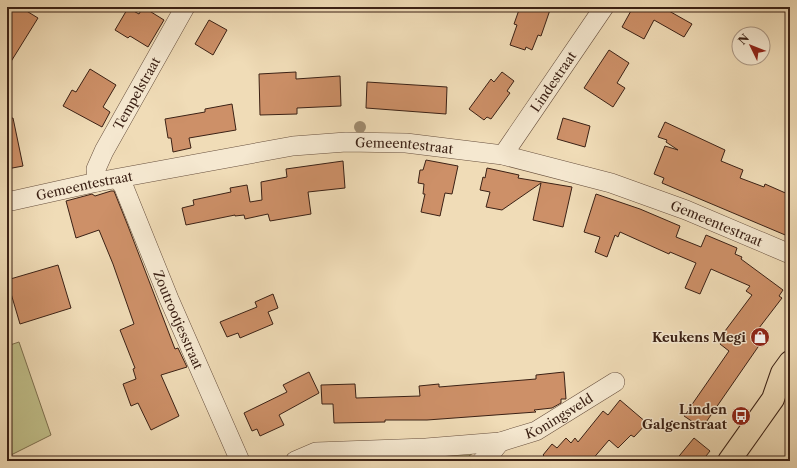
<svg xmlns="http://www.w3.org/2000/svg" width="797" height="468" font-family="'Libre Caslon Text',serif">
<rect width="100%" height="100%" fill="#f0dcb7"/>
<filter id="stains"><feTurbulence type="fractalNoise" baseFrequency=".005" numOctaves="4"/><feColorMatrix values="0 0 0 0 .2 0 0 0 0 .09 0 0 0 0 .02 0 0 0 .5 -.17"/></filter>
<radialGradient id="worn" r=".72"><stop offset=".6" stop-color="#630" stop-opacity="0"/><stop offset="1" stop-color="#630" stop-opacity=".3"/></radialGradient>
<path fill="#c0bf8a" stroke="#7e7050" d="M 19,342 L 51,435 L 7,457 L 7,346 Z
M 474,452 L 463,461 L 453,461 L 447,455 Z"/>
<path fill="#cd9068" stroke="#3b2115" d="M 7,7 L 20,7 L 38,18 L 7,68 Z
M 143,7 L 164,20 L 148,47 L 130,36 L 128,38 L 115,30 L 128,8 L 139,14 Z
M 520,7 L 551,7 L 541,36 L 538,35 L 532,50 L 526,47 L 525,50 L 510,45 L 517,25 L 514,24 Z
M 629,7 L 662,7 L 692,24 L 684,37 L 654,20 L 644,39 L 622,27 L 632,9 Z
M 209,20 L 227,30 L 213,55 L 195,44 Z
M 609,50 L 629,63 L 617,83 L 625,88 L 613,107 L 584,88 Z
M 90,69 L 116,85 L 103,107 L 110,112 L 102,127 L 63,106 L 72,90 L 76,92 Z
M 296,72 L 296,79 L 340,76 L 341,106 L 297,108 L 297,114 L 260,115 L 259,74 Z
M 502,72 L 514,81 L 507,91 L 510,93 L 491,119 L 487,117 L 484,120 L 469,109 L 491,79 L 494,82 Z
M 367,82 L 447,87 L 446,114 L 366,108 Z
M 232,104 L 236,130 L 189,138 L 191,148 L 173,152 L 171,138 L 168,138 L 165,119 L 205,112 L 205,109 Z
M 13,118 L 23,166 L 7,169 L 7,119 Z
M 563,118 L 590,126 L 585,147 L 557,139 Z
M 665,122 L 725,150 L 721,161 L 743,170 L 740,178 L 764,187 L 765,184 L 790,195 L 790,237 L 662,183 L 664,178 L 654,174 L 665,146 L 678,150 L 666,142 L 667,140 L 658,137 Z
M 426,160 L 458,166 L 452,194 L 445,193 L 440,216 L 421,212 L 425,194 L 423,194 L 424,184 L 418,183 L 420,170 L 423,170 Z
M 343,161 L 345,188 L 308,192 L 311,214 L 270,221 L 268,214 L 245,219 L 244,215 L 235,216 L 235,215 L 186,225 L 182,208 L 194,205 L 193,200 L 231,192 L 230,188 L 247,185 L 250,202 L 262,200 L 261,182 L 287,177 L 286,169 Z
M 487,168 L 519,175 L 518,178 L 572,187 L 563,227 L 533,220 L 541,183 L 502,210 L 486,207 L 490,192 L 480,190 L 483,177 L 485,178 Z
M 111,191 L 114,191 L 128,226 L 175,349 L 178,348 L 187,367 L 161,375 L 179,416 L 151,430 L 138,403 L 131,406 L 123,384 L 136,379 L 133,369 L 135,368 L 120,330 L 134,324 L 113,264 L 99,230 L 76,238 L 66,201 L 92,194 L 95,196 Z
M 596,194 L 640,209 L 680,226 L 676,237 L 701,247 L 706,235 L 737,248 L 735,254 L 742,257 L 741,259 L 783,290 L 779,296 L 782,298 L 759,328 L 767,334 L 702,428 L 684,416 L 729,351 L 720,344 L 724,337 L 722,335 L 752,295 L 746,291 L 750,286 L 711,269 L 700,294 L 685,288 L 696,263 L 670,252 L 669,254 L 620,232 L 618,237 L 615,235 L 607,257 L 595,252 L 600,237 L 584,232 Z
M 58,265 L 71,308 L 20,324 L 7,280 Z
M 273,294 L 278,308 L 268,312 L 273,324 L 240,338 L 238,333 L 227,337 L 220,322 L 257,307 L 255,302 Z
M 309,372 L 319,393 L 279,415 L 284,425 L 260,436 L 257,429 L 252,431 L 244,413 L 287,392 L 283,385 Z
M 564,372 L 566,399 L 561,399 L 561,403 L 552,408 L 534,410 L 536,412 L 427,420 L 385,420 L 385,422 L 334,423 L 333,404 L 322,404 L 321,385 L 355,384 L 356,398 L 420,396 L 419,386 L 439,384 L 439,387 L 536,379 L 536,375 Z
M 620,400 L 647,423 L 634,437 L 631,435 L 618,448 L 609,440 L 591,461 L 545,461 L 547,459 L 543,455 L 552,444 L 557,448 L 566,438 L 571,443 L 575,438 L 578,442 L 603,411 L 608,415 Z
M 694,438 L 710,451 L 702,461 L 675,461 Z"/>
<g fill="none" stroke-linecap="round" stroke-linejoin="round">
<g stroke="#68503e" stroke-width="20">
<g id="minor">
<path id="s1" d="M 503,155 L 604,7"/>
<path id="s2" d="M 117,179 L 123,185 L 169,299 L 240,461"/>
<path id="s3" d="M 97,182 L 96,169 L 104,151 L 185,7"/>
<path id="s4" d="M 7,202 L 97,182 L 293,146 L 346,142 L 406,143 L 503,155 L 611,183 L 686,210 L 790,254"/>
<path id="s5" d="M 295,461 L 316,452 L 426,448 L 500,442 L 536,431 L 615,382"/>
<path d="M 482,461 L 488,457 L 500,442"/>
</g>
</g>
<g stroke="#3b2115" stroke-width="24">
<path id="major" d="M 729,461 L 773,399 L 782,373 L 790,362"/>
</g>
<use href="#minor" stroke="#f5e8d0" stroke-width="19"/>
<use href="#major" stroke="#f0dcb7" stroke-width="22"/>
</g>
<circle fill="#9f8b6e" cx="360" cy="127" r="6"/>
<defs>
<g id="shop-disc" transform="scale(1)"><circle r="9.5" fill="#8f2418" stroke="#f5e8d0"/><path d="M-5-2.5h2.3a2.7 3.5 0 0 1 5.4 0H5L5.5 6h-11ZM-1.5-2.5h3a1.5 2.3 0 0 0-3 0Z" fill="#fff"/></g>
<g id="bus-disc" transform="scale(1)"><circle r="9.5" fill="#8f2418" stroke="#f5e8d0"/><path d="M-5-6H5V4H4V6H2V4H-2V6H-4V4H-5ZM-3.5-4V0h7V-4ZM-3.5 1.2v1.5H-2V1.2ZM2 1.2v1.5H3.5V1.2Z" fill="#fff"/></g>
</defs>
<g fill-rule="evenodd">
<use href="#shop-disc" x="760" y="337"/>
<use href="#bus-disc" x="741" y="416"/>
</g>
<g text-anchor="middle" stroke-width="3" stroke-linejoin="round" paint-order="stroke">
<g font-size="13" fill="#3b2115" stroke="#f5e8d0">
<text dy="5" stroke="none"><textPath href="#s1" startOffset="89">Lindestraat</textPath></text>
<text dy="5" stroke="none"><textPath href="#s3" startOffset="99">Tempelstraat</textPath></text>
<text dy="5" stroke="none"><textPath href="#s4" startOffset="403">Gemeentestraat</textPath></text>
<text dy="5" stroke="none"><textPath href="#s4" startOffset="79">Gemeentestraat</textPath></text>
<text dy="5" stroke="none"><textPath href="#s4" startOffset="727">Gemeentestraat</textPath></text>
<text dy="5" stroke="none"><textPath href="#s2" startOffset="154">Zoutrootjesstraat</textPath></text>
<text dy="5" stroke="none"><textPath href="#s5" startOffset="272">Koningsveld</textPath></text>
</g>
<g font-size="13" font-weight="bold" fill="#3b2115" stroke="#f5e8d0" text-anchor="end">
<text x="746" y="342">Keukens Megi</text>
<text x="727" y="414">Linden<tspan x="727" dy="15">Galgenstraat</tspan></text>
</g>
</g>
<rect width="797" height="468" fill="none" stroke="#f0dcb7" stroke-width="24"/>
<rect x="8" y="8" width="781" height="452" fill="none" stroke="#3b2115" stroke-width="2"/>
<rect x="12" y="12" width="773" height="444" fill="none" stroke="#3b2115"/>
<g transform="translate(751 46) rotate(313)"><circle r="19" fill="#f5e8d0" stroke="#ab9885"/>
<path d="M0-3L7 15L0 10L-7 15Z" fill="#8f2418"/>
<text y="-6" font-size="11" font-weight="bold" text-anchor="middle" fill="#3b2115">N</text>
</g>
<rect width="100%" height="100%" filter="url(#stains)"/>
<rect width="100%" height="100%" fill="url(#worn)"/>
</svg>
